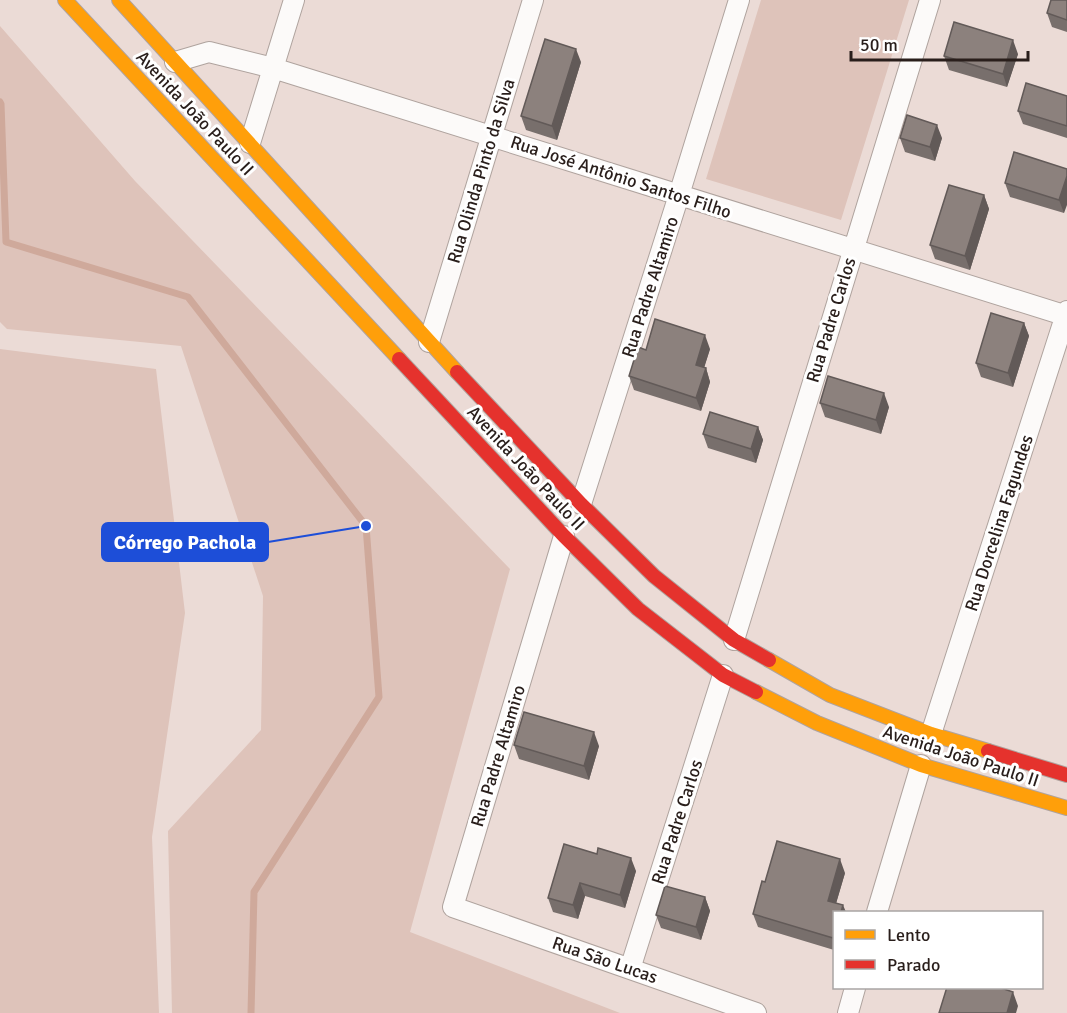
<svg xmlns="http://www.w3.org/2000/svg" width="1067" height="1013" font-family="Signika,sans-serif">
<rect width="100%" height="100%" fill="#ebdbd6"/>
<path fill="#dec3ba" d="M 761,0 L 909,0 L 841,220 L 706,179 Z
M 0,26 L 135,181 L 510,569 L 410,932 L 620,1013 L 172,1013 L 168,831 L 261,730 L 263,596 L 181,346 L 7,329 L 0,322 Z
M 0,349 L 156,369 L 185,613 L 152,837 L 159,1013 L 0,1013 Z"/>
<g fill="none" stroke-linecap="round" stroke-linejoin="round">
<path stroke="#cfa99b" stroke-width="7" d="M 0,102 L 1,104 L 6,242 L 188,297 L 366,526 L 379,697 L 254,892 L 251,1013"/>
<g stroke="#afa39e" stroke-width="22">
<path id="street" d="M 175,62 L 209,52 L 273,68 L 1067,316
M 250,143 L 294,0
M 429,342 L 533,0
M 581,504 L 679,195 L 739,0
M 564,536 L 453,907 L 756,1013
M 734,640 L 930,0
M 931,734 L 1067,311
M 877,912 L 921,765
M 630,969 L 723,675
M 848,1013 L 855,988"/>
</g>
<g stroke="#afa39e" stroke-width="16">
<path id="slow" d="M 65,0 L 399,359
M 119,0 L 457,372
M 769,660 L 830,695 L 931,734 L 988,751
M 756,692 L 817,723 L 921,765 L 1067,808"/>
</g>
<g stroke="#afa39e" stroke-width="16">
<path id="jam" d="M 399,359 L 564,536 L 638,609 L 723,675 L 756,692
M 457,372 L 581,504 L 654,576 L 734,640 L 769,660
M 988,751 L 1067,775"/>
</g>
<use href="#street" stroke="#fcfaf9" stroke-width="20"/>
<use href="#slow" stroke="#ff9f0a" stroke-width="14"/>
<use href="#jam" stroke="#e5322d" stroke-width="14"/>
</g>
<path fill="#786f6c" d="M 1067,0 L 1067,32 L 1052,27 L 1047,13 Z
M 1018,54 L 1007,87 L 949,70 L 944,56 Z
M 581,62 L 557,140 L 526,130 L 521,116 Z
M 1067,96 L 1067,138 L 1023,124 L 1018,111 Z
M 900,138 L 942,138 L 935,161 L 905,152 Z
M 1067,169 L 1064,213 L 1010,197 L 1005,183 Z
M 984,195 L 989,209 L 970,270 L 935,259 L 930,245 Z
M 1024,323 L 1029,336 L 1013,387 L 981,377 L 976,363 Z
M 710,349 L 704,367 L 706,368 L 710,382 L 701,411 L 634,390 L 629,376 Z
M 820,403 L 889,407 L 881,434 L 825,417 Z
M 758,427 L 763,440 L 756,463 L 708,448 L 703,434 Z
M 514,745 L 599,746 L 589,780 L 519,759 Z
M 564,844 L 636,871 L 625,908 L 585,896 L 578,919 L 553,912 L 548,898 Z
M 845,873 L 836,903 L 834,912 L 834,950 L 758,927 L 753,914 Z
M 705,897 L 710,911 L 701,940 L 661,928 L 656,915 Z"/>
<path fill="#625a58" d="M 1013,40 L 1018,54 L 1007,87 L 1003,74 Z
M 576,49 L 581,62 L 557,140 L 552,126 Z
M 937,125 L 942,138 L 935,161 L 930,147 Z
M 1067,176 L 1067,205 L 1064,213 L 1059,200 Z
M 984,195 L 989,209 L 970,270 L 965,256 Z
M 1024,323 L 1029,336 L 1013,387 L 1008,373 Z
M 705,335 L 710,349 L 701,378 L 696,365 Z
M 706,368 L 710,382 L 701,411 L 696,398 Z
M 884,393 L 889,407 L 881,434 L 876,420 Z
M 758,427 L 763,440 L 756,463 L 751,449 Z
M 594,732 L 599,746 L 589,780 L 584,766 Z
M 631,858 L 636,871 L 625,908 L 620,895 Z
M 840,859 L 845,873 L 833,914 L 828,901 Z
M 580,883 L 585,896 L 578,919 L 573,905 Z
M 705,897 L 710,911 L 701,940 L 696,927 Z
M 843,905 L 846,912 L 841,912 Z
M 1013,992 L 1018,1006 L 1016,1013 L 1007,1013 Z"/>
<path fill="#8c817d" stroke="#625a58" stroke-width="1.5" d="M 1051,0 L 1067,0 L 1067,20 L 1047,13 Z
M 954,22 L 1013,40 L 1003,74 L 944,56 Z
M 545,39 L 576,49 L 552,126 L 521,116 Z
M 1026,83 L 1067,96 L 1067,126 L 1018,111 Z
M 907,115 L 937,125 L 930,147 L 900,138 Z
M 1014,152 L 1067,169 L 1067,176 L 1059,200 L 1005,183 Z
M 949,185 L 984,195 L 965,256 L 930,245 Z
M 991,313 L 1024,323 L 1008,373 L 976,363 Z
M 655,319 L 705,335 L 696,365 L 706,368 L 696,398 L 629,376 L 638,347 L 646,350 Z
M 828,376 L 884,393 L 876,420 L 820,403 Z
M 710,412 L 758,427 L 751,449 L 703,434 Z
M 524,712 L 594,732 L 584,766 L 514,745 Z
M 777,841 L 840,859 L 828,901 L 843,905 L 841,912 L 834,912 L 834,934 L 833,938 L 753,914 L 762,881 L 765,882 Z
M 564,844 L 597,854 L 598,848 L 631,858 L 620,895 L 580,883 L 573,905 L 548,898 Z
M 665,886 L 705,897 L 696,927 L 656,915 Z
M 947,987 L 998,987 L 1013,992 L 1007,1013 L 939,1013 Z"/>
<g text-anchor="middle" stroke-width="6" stroke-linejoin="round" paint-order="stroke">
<g font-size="18" fill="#291e1b" stroke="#fff">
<text transform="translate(195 113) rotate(47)" y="6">Avenida João Paulo II</text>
<text transform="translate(481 171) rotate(-73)" y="6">Rua Olinda Pinto da Silva</text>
<text transform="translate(621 177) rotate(18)" y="6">Rua José Antônio Santos Filho</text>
<text transform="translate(650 287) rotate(-72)" y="6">Rua Padre Altamiro</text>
<text transform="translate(831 320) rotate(-73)" y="6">Rua Padre Carlos</text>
<text transform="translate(526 468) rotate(47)" y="6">Avenida João Paulo II</text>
<text transform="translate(999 523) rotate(-72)" y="6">Rua Dorcelina Fagundes</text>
<text transform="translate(498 756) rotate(-73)" y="6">Rua Padre Altamiro</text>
<text transform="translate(961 756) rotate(18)" y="6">Avenida João Paulo II</text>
<text transform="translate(677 822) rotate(-72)" y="6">Rua Padre Carlos</text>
<text transform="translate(605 960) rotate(19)" y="6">Rua São Lucas</text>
</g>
</g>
<path fill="none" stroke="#1d4ed8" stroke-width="2" d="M366 526L268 542"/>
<circle fill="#1d4ed8" stroke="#fff" stroke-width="2" cx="366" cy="526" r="6"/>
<rect fill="#1d4ed8" stroke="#1d4ed8" stroke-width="2" x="102" y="523" width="166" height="38" rx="6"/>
<g font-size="20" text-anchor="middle" font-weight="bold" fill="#fff">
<text x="185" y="549">Córrego Pachola</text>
</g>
<rect x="833" y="911" width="210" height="78" fill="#ffffff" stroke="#a9a5a4" stroke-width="1.5"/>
<rect x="845" y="930" width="30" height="9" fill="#ff9f0a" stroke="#a9a5a4" stroke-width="1.5"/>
<text x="887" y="941" font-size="18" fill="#291e1b">Lento</text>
<rect x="845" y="960" width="30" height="9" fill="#e5322d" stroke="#a9a5a4" stroke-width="1.5"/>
<text x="887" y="971" font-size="18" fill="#291e1b">Parado</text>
<path d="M851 51v9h177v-9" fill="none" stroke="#291e1b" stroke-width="3"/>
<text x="860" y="51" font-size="18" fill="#291e1b" stroke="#ffffff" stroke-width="4.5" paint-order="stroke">50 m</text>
</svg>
